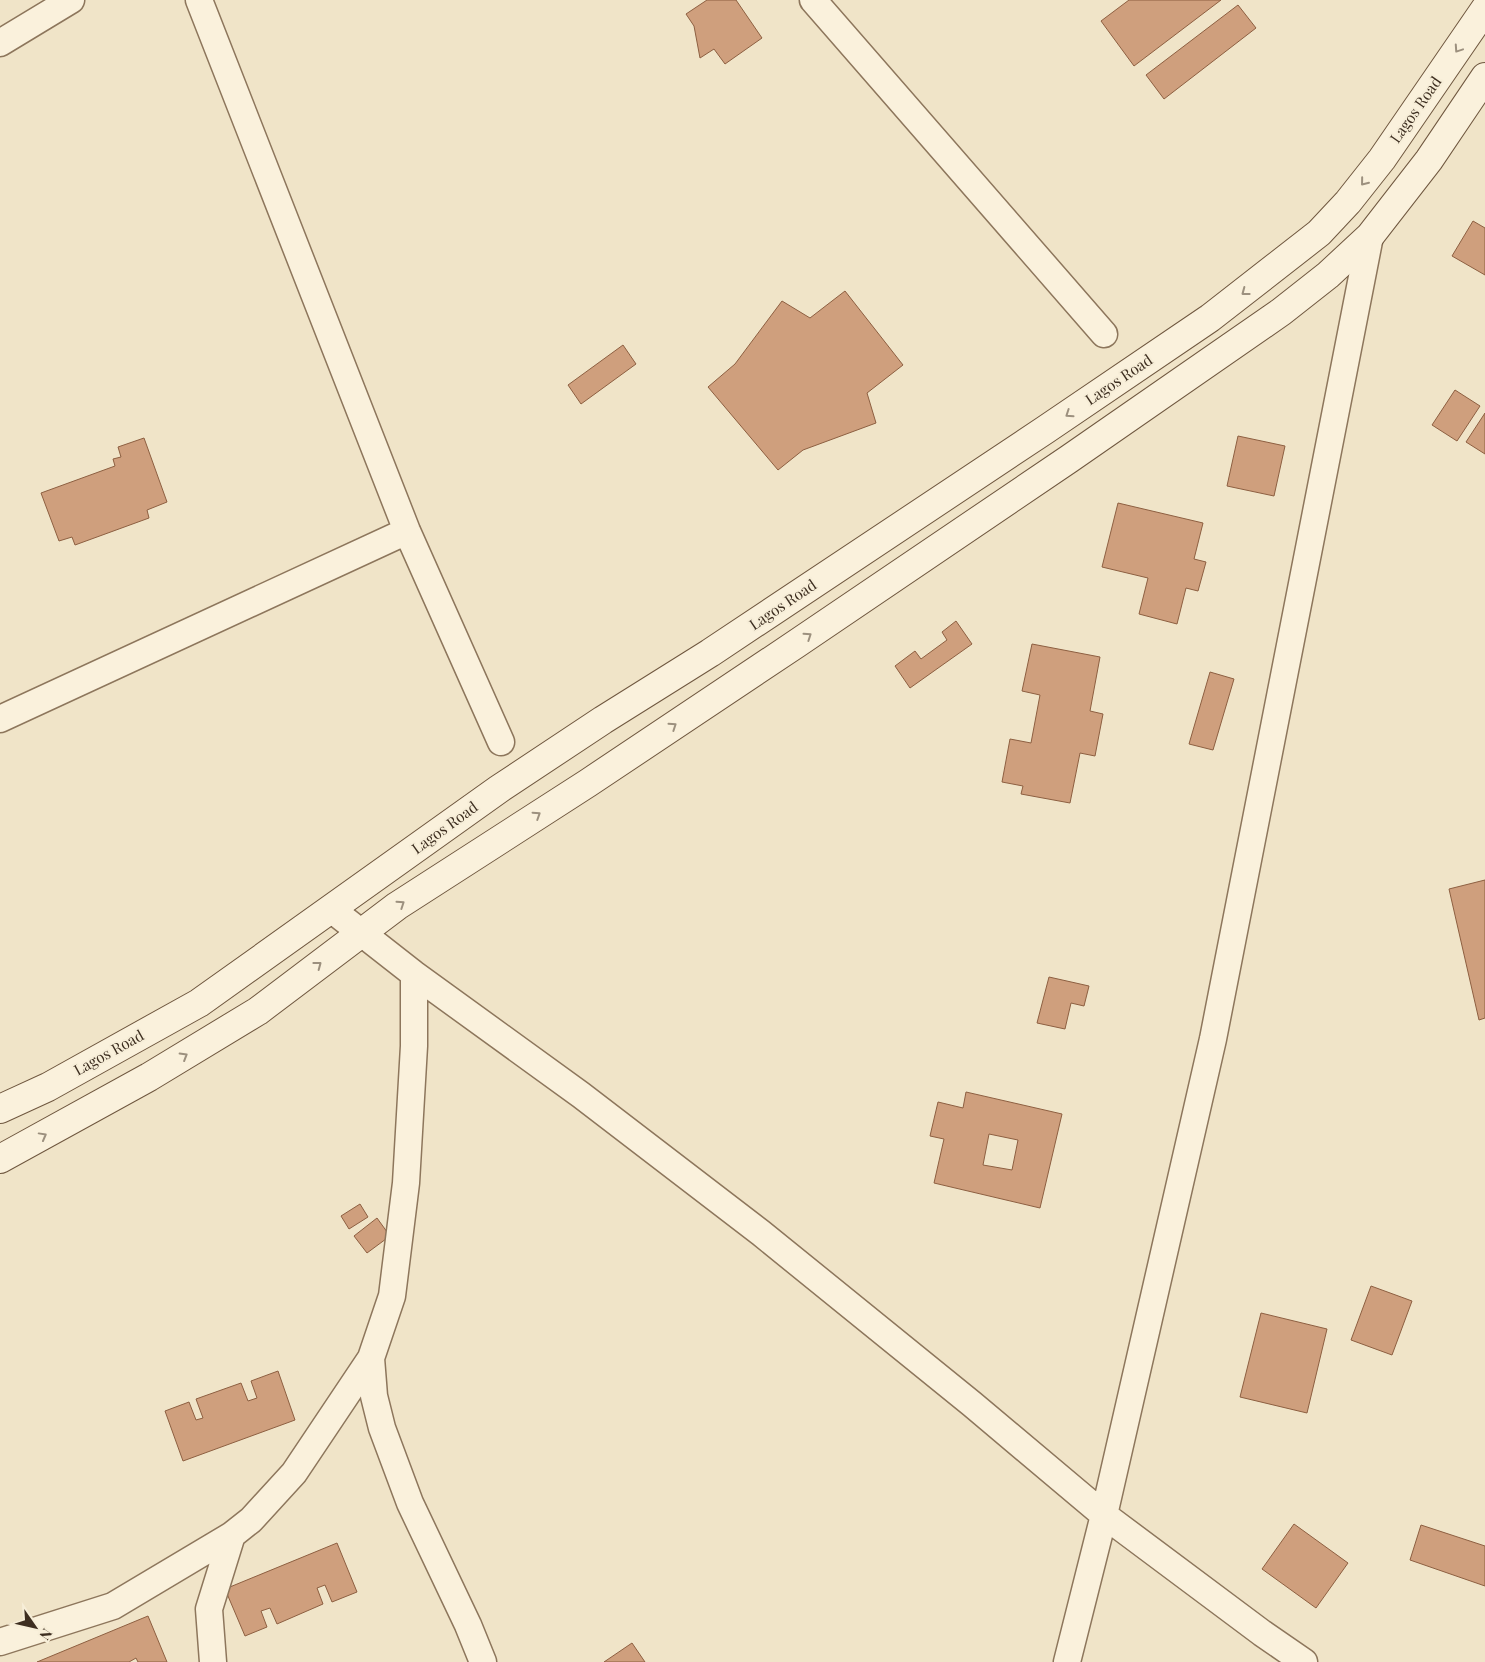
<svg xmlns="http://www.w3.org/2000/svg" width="1485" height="1662" font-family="'Playfair Display',serif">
<rect width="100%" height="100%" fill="#f0e4c8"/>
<path fill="#cf9f7d" stroke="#8d5f41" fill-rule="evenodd" d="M 707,0 L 736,0 L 762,38 L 725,64 L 714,49 L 700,58 L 694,26 L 686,14 Z
M 1129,0 L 1221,0 L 1134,66 L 1101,21 Z
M 1238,5 L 1256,28 L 1164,99 L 1146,75 Z
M 1473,221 L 1485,228 L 1485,275 L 1452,256 Z
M 845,291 L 903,365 L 867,393 L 876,423 L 803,450 L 778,470 L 708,387 L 735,364 L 782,301 L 810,318 Z
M 623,345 L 636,364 L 581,404 L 568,385 Z
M 1455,390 L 1480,406 L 1457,441 L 1432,425 Z
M 1485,413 L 1485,454 L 1466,442 Z
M 1238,436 L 1285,446 L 1274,496 L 1227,486 Z
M 144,438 L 167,502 L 147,510 L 149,518 L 75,545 L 72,537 L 59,541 L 41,493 L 115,466 L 113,459 L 121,457 L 118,447 Z
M 1118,503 L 1203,523 L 1194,559 L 1206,562 L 1198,591 L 1186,588 L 1177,624 L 1139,614 L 1148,578 L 1102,567 Z
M 956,621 L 972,644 L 910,688 L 895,666 L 915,651 L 921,659 L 947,640 L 942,632 Z
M 1032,644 L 1100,657 L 1090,711 L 1103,714 L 1095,756 L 1080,753 L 1070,803 L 1021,794 L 1023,786 L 1002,782 L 1010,739 L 1031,743 L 1040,695 L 1022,691 Z
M 1210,672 L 1234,679 L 1213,750 L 1189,744 Z
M 1485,880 L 1485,1018 L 1479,1020 L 1449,889 Z
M 1049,977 L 1089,986 L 1084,1006 L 1071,1003 L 1065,1029 L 1037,1023 Z
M 966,1092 L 1062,1114 L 1040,1208 L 934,1183 L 944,1139 L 930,1136 L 938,1102 L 963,1108 ZM 989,1134 L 1018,1140 L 1012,1170 L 983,1165 Z
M 360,1204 L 368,1217 L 349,1229 L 341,1216 Z
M 377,1218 L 390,1236 L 367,1253 L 354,1236 Z
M 1371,1286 L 1412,1301 L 1392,1355 L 1351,1340 Z
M 1261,1313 L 1327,1329 L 1307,1413 L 1240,1397 Z
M 278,1371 L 295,1420 L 183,1461 L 165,1411 L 189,1402 L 196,1420 L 203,1418 L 196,1399 L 241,1383 L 248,1401 L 257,1398 L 251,1381 Z
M 1294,1524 L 1348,1563 L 1316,1608 L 1262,1569 Z
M 1421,1525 L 1485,1546 L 1485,1586 L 1410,1560 Z
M 337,1543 L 357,1592 L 332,1602 L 325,1585 L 317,1588 L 323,1604 L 277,1624 L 270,1608 L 261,1611 L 267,1627 L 245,1636 L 225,1589 Z
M 148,1616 L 167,1662 L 138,1662 L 136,1658 L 129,1662 L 37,1662 Z
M 632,1643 L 645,1662 L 604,1662 Z"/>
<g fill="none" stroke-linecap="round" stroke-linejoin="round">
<g stroke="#8d765c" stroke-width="29">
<path id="street" d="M 199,0 L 407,531 L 501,742
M 813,0 L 1104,334
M 0,43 L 71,0
M 0,719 L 407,531
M 331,909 L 414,974 L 581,1095 L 761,1233 L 972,1404 L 1104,1515 L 1262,1633 L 1304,1662
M 371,1358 L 374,1396 L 382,1428 L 410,1503 L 468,1625 L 483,1662
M 0,1642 L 113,1606 L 232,1535 L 251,1520 L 294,1473 L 371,1358 L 392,1296 L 406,1183 L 414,1046 L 414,974
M 213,1662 L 209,1609 L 232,1535
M 1067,1662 L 1104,1515 L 1213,1039 L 1370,236"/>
</g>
<g stroke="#6f573f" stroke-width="30">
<path id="secondary" d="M 0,1109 L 48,1087 L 199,1003 L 499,789 L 603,720 L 710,653 L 1045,430 L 1210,318 L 1319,233 L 1348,202 L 1382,159 L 1485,9
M 0,1159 L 149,1077 L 258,1011 L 397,906 L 588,783 L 796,644 L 1069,459 L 1281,312 L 1328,275 L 1370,236 L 1429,160 L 1485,77"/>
</g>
<use href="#street" stroke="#faf1dc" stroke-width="26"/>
<use href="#secondary" stroke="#faf1dc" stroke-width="28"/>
</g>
<defs><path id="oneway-chevron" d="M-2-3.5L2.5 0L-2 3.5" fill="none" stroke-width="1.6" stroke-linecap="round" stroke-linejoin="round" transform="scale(1.25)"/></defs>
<g stroke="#9c907e">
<use href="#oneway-chevron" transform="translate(1458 49) rotate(124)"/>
<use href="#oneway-chevron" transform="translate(1364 182) rotate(129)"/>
<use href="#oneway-chevron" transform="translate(1245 292) rotate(143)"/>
<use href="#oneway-chevron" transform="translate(1069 414) rotate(146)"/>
<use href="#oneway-chevron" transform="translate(808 636) rotate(-34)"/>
<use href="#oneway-chevron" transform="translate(673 726) rotate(-34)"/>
<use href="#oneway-chevron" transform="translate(537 815) rotate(-33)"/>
<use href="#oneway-chevron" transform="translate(401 904) rotate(-34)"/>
<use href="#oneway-chevron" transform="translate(318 965) rotate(-37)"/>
<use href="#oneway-chevron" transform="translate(184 1056) rotate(-31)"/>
<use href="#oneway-chevron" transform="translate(43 1136) rotate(-29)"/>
</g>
<g text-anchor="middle" stroke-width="4" stroke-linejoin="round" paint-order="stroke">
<g font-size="15" fill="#3d2e20" stroke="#f7eed8">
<text transform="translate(1416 110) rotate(-55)" y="5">Lagos Road</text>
<text transform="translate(1119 380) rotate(-34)" y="5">Lagos Road</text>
<text transform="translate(783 605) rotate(-34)" y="5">Lagos Road</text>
<text transform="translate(445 828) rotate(-36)" y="5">Lagos Road</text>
<text transform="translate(109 1053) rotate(-29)" y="5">Lagos Road</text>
</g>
</g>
<g transform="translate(35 1627) rotate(124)" stroke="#f7eed8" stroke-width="4" paint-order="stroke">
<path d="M0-4L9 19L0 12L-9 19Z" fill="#3d2e20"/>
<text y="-8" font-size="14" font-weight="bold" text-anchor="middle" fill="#3d2e20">N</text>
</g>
</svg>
